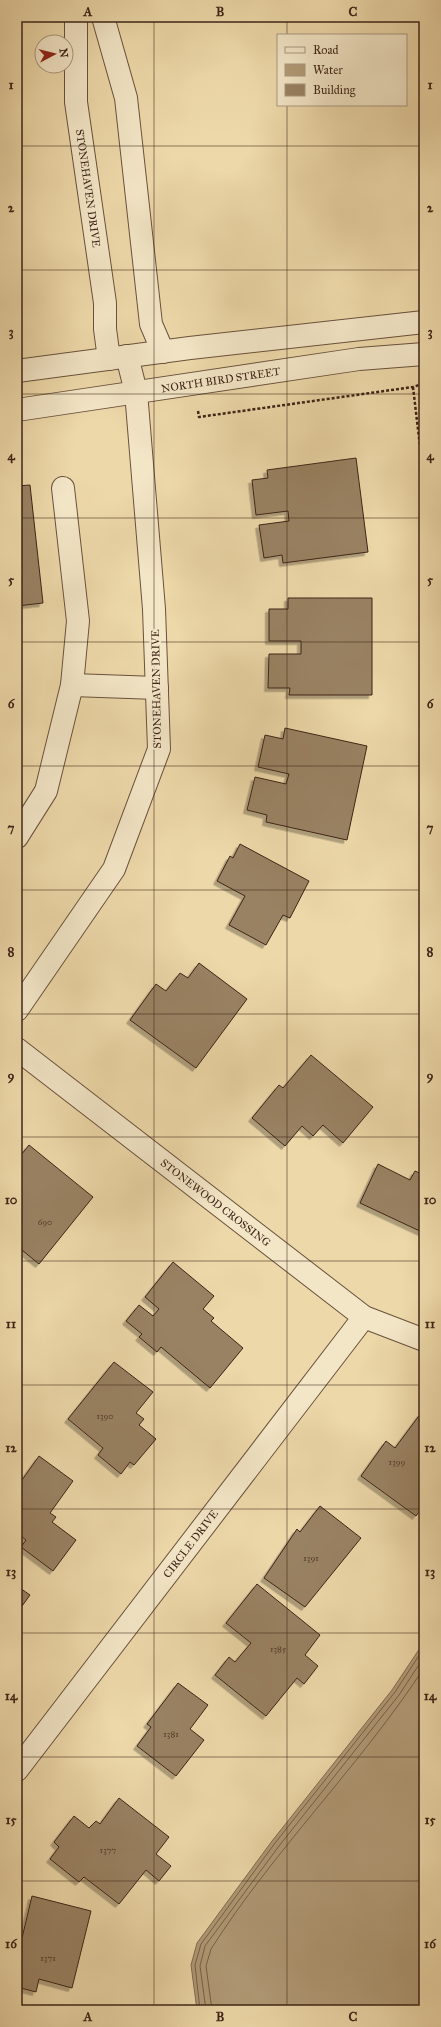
<svg xmlns="http://www.w3.org/2000/svg" width="441" height="2027" font-family="'IM FELL Great Primer',serif">
<defs>
<filter id="shadow"><feDropShadow dx="-3.5" dy="3.5" stdDeviation="0" flood-color="#0004"/></filter>
</defs>
<rect width="100%" height="100%" fill="#edd8a9"/>
<filter id="stains"><feTurbulence type="fractalNoise" baseFrequency=".005" numOctaves="4"/><feColorMatrix values="0 0 0 0 .2 0 0 0 0 .09 0 0 0 0 .02 0 0 0 .5 -.17"/></filter>
<radialGradient id="worn" r=".72"><stop offset=".6" stop-color="#630" stop-opacity="0"/><stop offset="1" stop-color="#630" stop-opacity=".3"/></radialGradient>
<path fill="#b19b77" stroke="#836b51" d="M 424,1642 L 424,2010 L 197,2010 L 191,1965 L 197,1943 L 272,1841 L 392,1690 Z"/>
<g fill="none" stroke-linecap="round" stroke-linejoin="round">
<path stroke="#776047" stroke-width="1" d="M 200,2010 L 195,1965 L 201,1944 L 275,1843 L 395,1692 L 424,1648
M 206,2010 L 200,1966 L 205,1946 L 279,1846 L 399,1695 L 424,1657
M 212,2010 L 206,1966 L 211,1949 C 274,1850 360,1766 424,1668"/>
</g>
<path fill="#998263" stroke="#3d2417" filter="url(#shadow)" d="M 356,458 L 368,552 L 283,563 L 282,555 L 264,558 L 259,525 L 289,521 L 288,511 L 256,515 L 252,480 L 268,478 L 267,470 Z
M 30,485 L 43,603 L 17,606 L 17,486 Z
M 288,598 L 372,598 L 372,695 L 289,695 L 290,688 L 268,688 L 269,654 L 301,654 L 301,641 L 269,641 L 269,609 L 288,609 Z
M 285,728 L 367,746 L 347,840 L 266,822 L 267,815 L 247,810 L 255,777 L 286,784 L 289,774 L 258,767 L 265,735 L 283,739 Z
M 240,844 L 309,881 L 290,918 L 283,915 L 266,945 L 229,925 L 245,896 L 217,881 L 230,856 L 233,858 Z
M 199,963 L 247,999 L 196,1068 L 130,1020 L 156,984 L 166,991 L 180,973 L 188,978 Z
M 311,1055 L 373,1107 L 343,1143 L 323,1125 L 313,1136 L 302,1126 L 285,1146 L 252,1118 L 279,1085 L 283,1088 Z
M 29,1145 L 93,1197 L 39,1264 L 17,1246 L 17,1160 Z
M 378,1164 L 410,1180 L 415,1171 L 424,1175 L 424,1233 L 360,1203 Z
M 173,1262 L 214,1296 L 203,1309 L 214,1318 L 211,1321 L 243,1348 L 210,1388 L 161,1347 L 157,1352 L 139,1337 L 142,1334 L 126,1321 L 139,1305 L 153,1316 L 159,1309 L 145,1297 Z
M 114,1362 L 153,1392 L 136,1413 L 144,1419 L 139,1425 L 156,1439 L 134,1465 L 130,1462 L 121,1474 L 98,1455 L 103,1448 L 68,1419 Z
M 421,1413 L 424,1415 L 424,1505 L 416,1516 L 361,1476 L 386,1441 L 395,1448 Z
M 39,1456 L 73,1481 L 50,1513 L 56,1517 L 52,1522 L 76,1540 L 53,1571 L 21,1547 L 26,1540 L 17,1533 L 17,1487 Z
M 320,1506 L 361,1538 L 305,1607 L 264,1578 L 297,1529 L 300,1532 Z
M 257,1584 L 320,1635 L 305,1655 L 318,1666 L 304,1684 L 297,1678 L 266,1716 L 215,1675 L 229,1657 L 235,1662 L 251,1643 L 226,1623 Z
M 17,1586 L 30,1595 L 17,1613 Z
M 178,1683 L 208,1705 L 190,1729 L 204,1740 L 176,1776 L 137,1746 L 151,1727 L 147,1724 Z
M 119,1798 L 169,1837 L 156,1854 L 171,1866 L 159,1881 L 146,1870 L 119,1904 L 84,1877 L 79,1882 L 50,1859 L 59,1847 L 54,1842 L 74,1816 L 89,1828 L 96,1821 L 100,1824 Z
M 32,1896 L 91,1911 L 72,1988 L 39,1979 L 36,1992 L 17,1987 L 17,1936 L 22,1938 Z"/>
<g fill="none" stroke-linecap="round" stroke-linejoin="round">
<g stroke="#69513c" stroke-width="24">
<g id="minor">
<path id="s1" d="M 76,17 L 76,102 L 105,303 L 105,329 L 109,359"/>
<path d="M 103,17 L 126,98 L 151,324 L 163,352"/>
<path d="M 17,371 L 190,348 L 424,322"/>
<path id="s2" d="M 17,410 L 359,359 L 424,354"/>
<path d="M 72,685 L 157,688"/>
<path d="M 17,837 L 46,791 L 72,685 L 78,621 L 63,488"/>
<path d="M 17,1010 L 114,869 L 159,749 L 154,609 L 136,392 L 127,356"/>
<path id="s3" d="M 17,1049 L 364,1317 L 424,1340"/>
<path id="s4" d="M 17,1770 L 364,1317"/>
</g>
</g>
<path stroke="#3d2417" stroke-width="2.5" stroke-dasharray="3 2" stroke-linecap="butt" d="M 413,387 L 424,480
M 198,411 L 199,417 L 413,387 L 422,384"/>
<use href="#minor" stroke="#f3e6c7" stroke-width="22"/>
</g>
<path fill="none" stroke="#3d2417" stroke-width="1" stroke-opacity="0.55" d="M 154,17 L 154,2010M 287,17 L 287,35M 287,105 L 287,2010M 17,146 L 424,146M 17,270 L 424,270M 17,394 L 424,394M 17,518 L 424,518M 17,642 L 424,642M 17,766 L 424,766M 17,890 L 424,890M 17,1014 L 424,1014M 17,1137 L 424,1137M 17,1261 L 424,1261M 17,1385 L 424,1385M 17,1509 L 424,1509M 17,1633 L 424,1633M 17,1757 L 424,1757M 17,1881 L 424,1881"/>
<g text-anchor="middle" stroke-width="4" stroke-linejoin="round" paint-order="stroke">
<g font-size="9" fill="#543c2a">
<text x="45" y="1225">690</text>
<text x="105" y="1419">1390</text>
<text x="397" y="1465">1399</text>
<text x="311" y="1561">1391</text>
<text x="278" y="1652">1385</text>
<text x="171" y="1737">1381</text>
<text x="108" y="1853">1377</text>
<text x="48" y="1961">1371</text>
</g>
<g font-size="11" fill="#3d2417" stroke="#f3e6c7">
<text dy="4" stroke="none"><textPath href="#s1" startOffset="172">STONEHAVEN DRIVE</textPath></text>
<text dy="4" stroke="none"><textPath href="#s2" startOffset="206">NORTH BIRD STREET</textPath></text>
<text transform="translate(156 689) rotate(-91)" y="4">STONEHAVEN DRIVE</text>
<text dy="4" stroke="none"><textPath href="#s3" startOffset="251">STONEWOOD CROSSING</textPath></text>
<text dy="4" stroke="none"><textPath href="#s4" startOffset="285">CIRCLE DRIVE</textPath></text>
</g>
</g>
<rect width="441" height="2027" fill="none" stroke="#edd8a9" stroke-width="44"/>
<rect x="277" y="34" width="130" height="72" fill="#f3e6c7" stroke="#aa9881"/>
<rect x="285" y="47" width="20" height="6" fill="#f3e6c7" stroke="#aa9881"/>
<text x="313" y="54" font-size="12" fill="#3d2417">Road</text>
<rect x="285" y="64" width="20" height="12" fill="#b19b77" stroke="#aa9881"/>
<text x="313" y="74" font-size="12" fill="#3d2417">Water</text>
<rect x="285" y="84" width="20" height="12" fill="#998263" stroke="#aa9881"/>
<text x="313" y="94" font-size="12" fill="#3d2417">Building</text>
<g transform="translate(54 54) rotate(83)"><circle r="19" fill="#f3e6c7" stroke="#aa9881"/>
<path d="M0-3L7 15L0 10L-7 15Z" fill="#8f2418"/>
<text y="-6" font-size="11" font-weight="bold" text-anchor="middle" fill="#3d2417">N</text>
</g>
<rect x="22" y="22" width="397" height="1983" fill="none" stroke="#3d2417" stroke-width="1.5"/>
<g font-size="13" text-anchor="middle" font-weight="bold" fill="#3d2417">
<text x="88" y="16">A</text>
<text x="220" y="16">B</text>
<text x="353" y="16">C</text>
<text x="11" y="89">1</text>
<text x="430" y="89">1</text>
<text x="11" y="212">2</text>
<text x="430" y="212">2</text>
<text x="11" y="336">3</text>
<text x="430" y="336">3</text>
<text x="11" y="460">4</text>
<text x="430" y="460">4</text>
<text x="11" y="584">5</text>
<text x="430" y="584">5</text>
<text x="11" y="708">6</text>
<text x="430" y="708">6</text>
<text x="11" y="832">7</text>
<text x="430" y="832">7</text>
<text x="11" y="956">8</text>
<text x="430" y="956">8</text>
<text x="11" y="1080">9</text>
<text x="430" y="1080">9</text>
<text x="11" y="1204">10</text>
<text x="430" y="1204">10</text>
<text x="11" y="1328">11</text>
<text x="430" y="1328">11</text>
<text x="11" y="1452">12</text>
<text x="430" y="1452">12</text>
<text x="11" y="1576">13</text>
<text x="430" y="1576">13</text>
<text x="11" y="1700">14</text>
<text x="430" y="1700">14</text>
<text x="11" y="1824">15</text>
<text x="430" y="1824">15</text>
<text x="11" y="1948">16</text>
<text x="430" y="1948">16</text>
<text x="88" y="2021">A</text>
<text x="220" y="2021">B</text>
<text x="353" y="2021">C</text>
</g>
<rect width="100%" height="100%" filter="url(#stains)"/>
<rect width="100%" height="100%" fill="url(#worn)"/>
</svg>
